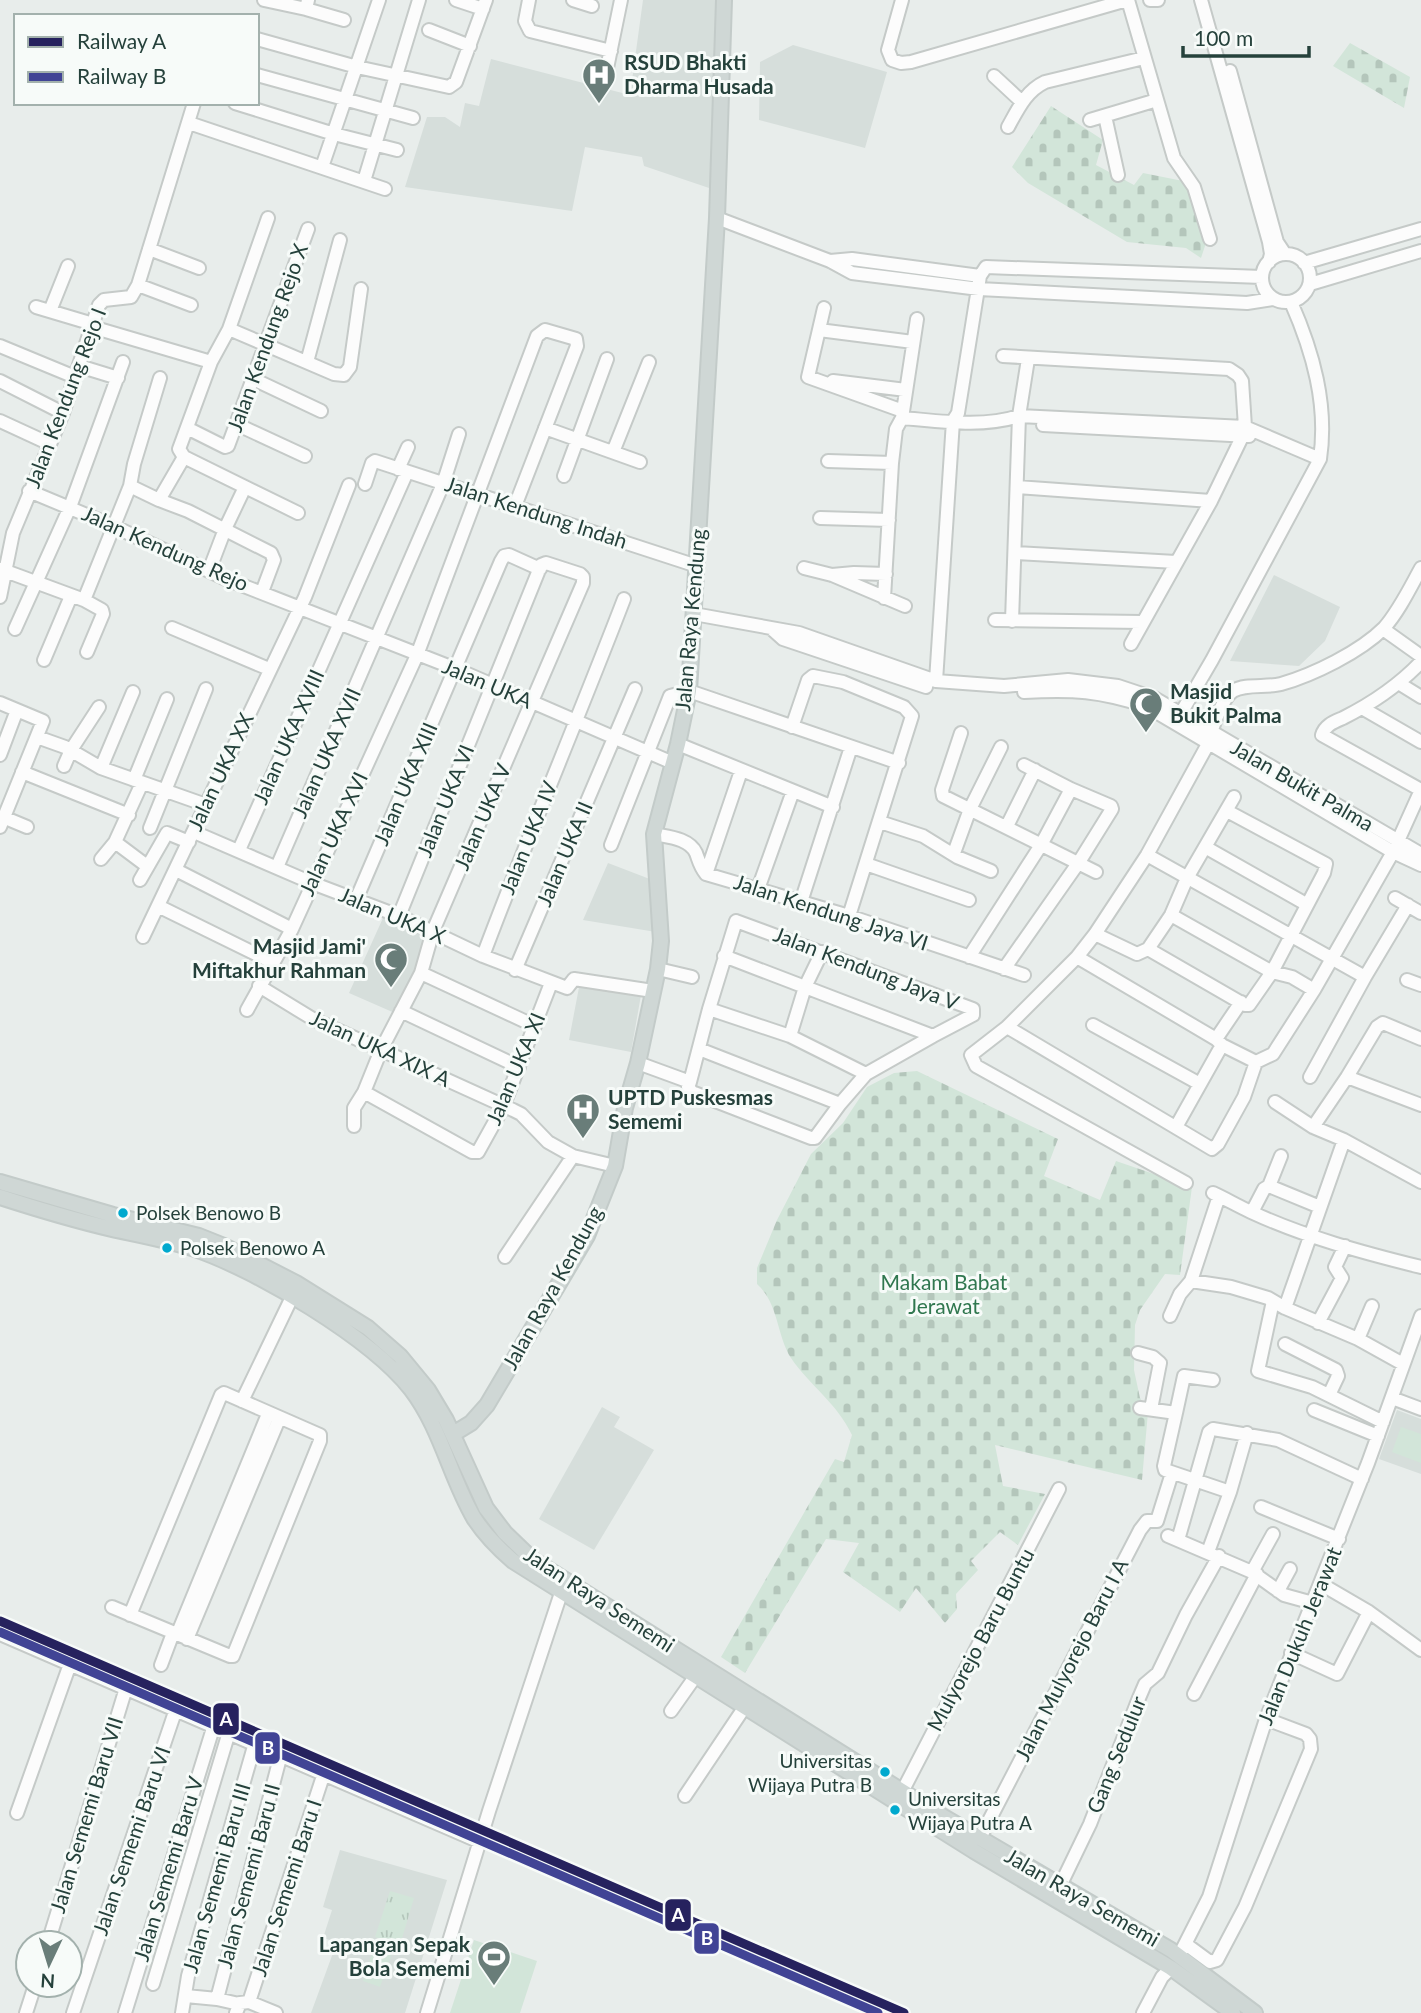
<svg xmlns="http://www.w3.org/2000/svg" width="1421" height="2013" font-family="Lato,sans-serif">
<defs>
<pattern id="cemetery-stones" width="16" height="16" patternUnits="userSpaceOnUse" patternTransform="scale(1.75)"><rect width="16" height="16" fill="#d2e5d9"/><path d="M2 7V4a2 2 0 0 1 4 0v3zM10 15v-3a2 2 0 0 1 4 0v3z" fill="#b4c6bb"/></pattern>
<pattern id="park-tufts" width="24" height="20" patternUnits="userSpaceOnUse" patternTransform="scale(1.75)"><rect width="24" height="20" fill="#d2e5d9"/><path d="M3 7l-1-3M5 7V3M7 7l1-3M15 17l-1-3M17 17v-4M19 17l1-3" fill="none" stroke="#b4c6bb"/></pattern>
</defs>
<rect width="100%" height="100%" fill="#e8edeb"/>
<path fill="#d6dedb" d="M 643,0 L 721,0 L 715,190 L 644,166 L 642,157 L 585,147 L 572,211 L 405,187 L 427,117 L 445,117 L 460,127 L 465,103 L 479,106 L 491,59 L 630,95 Z
M 793,45 L 887,72 L 865,148 L 759,120 L 760,62 Z
M 1274,575 L 1340,607 L 1325,641 L 1299,666 L 1230,661 Z
M 608,863 L 655,881 L 656,932 L 583,920 Z
M 383,918 L 429,937 L 397,1014 L 349,993 Z
M 580,982 L 641,995 L 631,1052 L 569,1040 Z
M 602,1407 L 620,1417 L 614,1427 L 654,1450 L 594,1550 L 539,1519 Z
M 1397,1410 L 1421,1419 L 1421,1474 L 1379,1459 Z
M 340,1850 L 447,1880 L 405,2013 L 311,2013 L 337,1942 L 323,1938 L 332,1910 L 323,1907 Z"/>
<path fill="url(#cemetery-stones)" d="M 1350,43 L 1410,77 L 1404,108 L 1333,66 Z
M 1051,106 L 1103,140 L 1096,165 L 1134,185 L 1143,173 L 1188,182 L 1206,243 L 1201,258 L 1186,248 L 1127,242 L 1028,183 L 1012,167 Z
M 917,1071 L 1058,1139 L 1044,1176 L 1100,1200 L 1116,1161 L 1192,1187 L 1180,1275 L 1165,1274 L 1140,1310 L 1135,1325 L 1134,1370 L 1140,1398 L 1148,1412 L 1142,1480 L 995,1445 L 1003,1486 L 1045,1494 L 1018,1545 L 1000,1532 L 971,1561 L 978,1570 L 956,1594 L 957,1609 L 945,1623 L 916,1588 L 900,1612 L 843,1572 L 859,1543 L 826,1539 L 745,1673 L 721,1657 L 835,1459 L 844,1462 L 852,1435 C 837,1403 810,1386 791,1358 C 776,1334 779,1304 757,1284 L 757,1268 L 777,1220 L 811,1154 L 843,1123 L 867,1087 L 894,1073 Z"/>
<path fill="url(#park-tufts)" d="M 390,1891 L 414,1898 L 400,1945 L 375,1937 Z"/>
<path fill="#d2e5d9" d="M 1401,1427 L 1421,1434 L 1421,1463 L 1392,1452 Z
M 474,1940 L 537,1961 L 520,2013 L 450,2013 Z
M 374,1947 L 392,1953 L 380,1987 L 363,1981 Z"/>
<g fill="none" stroke-linecap="round" stroke-linejoin="round">
<g stroke="#c5cac8" stroke-width="16">
<path id="minor" d="M 264,0 L 306,9 L 308,0
M 456,0 L 483,9
M 529,0 L 525,21 L 530,31 L 611,51
M 573,0 L 592,6
M 902,0 L 888,50 L 892,60 L 901,63 L 911,62 L 1127,0
M 1128,0 L 1174,158 L 1194,187 L 1210,239
M 1150,0 L 1158,0
M 1201,0 L 1269,242 L 1271,254 L 1269,262
M 306,9 L 344,20
M 429,30 L 470,46
M 257,39 L 357,67 L 449,87 L 456,82 L 486,0
M 1230,71 L 1277,242 L 1285,254
M 257,75 L 413,118
M 994,76 L 1022,102
M 605,78 L 621,0
M 235,103 L 334,134 L 397,150
M 1105,116 L 1118,175
M 1090,120 L 1157,100
M 189,123 L 385,189
M 1008,127 C 1018,109 1026,91 1045,82 L 1144,58
M 322,167 L 379,0
M 364,181 L 419,0
M 717,218 L 830,261 L 852,273 L 979,289 L 1247,303 L 1273,299
M 149,249 L 199,268
M1262 278a24 24 0 1 1 48 0a24 24 0 1 1-48 0Z
M 830,261 L 852,259 L 980,276
M 1304,263 L 1421,229
M 1310,284 L 1421,251
M 138,285 L 191,305
M 36,307 L 93,324
M 824,308 L 808,377 L 903,411
M 50,311 L 68,266
M 92,327 L 211,362
M 229,329 L 334,374 L 344,375 L 350,367 L 361,289
M 819,330 L 913,342
M 0,346 L 75,377
M 1003,356 L 1229,369 L 1238,375 L 1242,381 L 1245,427 L 1242,437 L 1211,501 L 1131,644
M 307,362 L 340,240
M 79,366 L 118,378
M 253,379 L 321,411
M 0,381 L 63,413
M 833,381 L 906,390
M 902,418 L 917,319
M 0,421 L 50,444
M 236,424 L 305,456
M 1043,425 L 1249,436
M 187,428 L 225,447 L 228,446 L 308,229
M 545,428 L 640,462
M 613,452 L 649,362
M 184,457 L 179,449 L 211,362 L 229,329 L 268,218
M 184,457 L 159,500 L 188,511 L 271,553 L 274,560 L 262,592
M 184,457 L 298,513
M 828,461 L 892,463
M 398,469 L 408,447
M 564,476 L 607,359
M 365,484 L 372,463 L 375,461 L 697,566
M 130,486 L 159,500
M 1017,487 L 1211,501
M 29,491 L 113,526 L 226,579 L 456,669 L 673,763
M 820,518 L 889,520
M 1015,553 L 1176,562
M 804,568 L 832,575 L 905,606
M 0,569 L 84,600 L 102,610 L 103,614 L 87,652
M 209,571 L 225,529 L 245,487
M 832,575 L 854,573 L 886,574
M 0,597 L 13,533 L 63,413 L 99,305 L 104,300 L 131,297 L 138,285 L 194,103
M 884,598 L 892,463 L 896,429 L 902,418 C 939,421 983,428 1019,416 L 1245,427 L 1320,459
M 84,600 L 130,486 L 134,464 L 160,378
M 694,614 L 799,633 L 936,681 L 1004,686 L 1068,680 L 1118,686 L 1154,698 L 1421,854
M 995,620 L 1142,622
M 1012,621 L 1019,416 L 1028,359
M 172,628 L 269,669
M 15,629 L 70,507 L 123,362
M 1383,629 L 1421,656
M 773,630 L 783,639 L 926,687
M 44,660 L 71,596
M 1421,662 C 1398,686 1373,703 1343,718 C 1334,722 1325,725 1322,735 L 1421,790
M 936,681 L 953,421 L 958,413 L 980,276 L 986,267 L 1262,277
M 1400,684 L 1421,697
M 689,691 L 899,763
M 1024,692 C 1073,689 1100,691 1146,706 L 1393,852 L 1421,865
M 0,703 L 43,721 L 0,827
M 1362,708 L 1421,742
M 1177,720 L 1212,660 L 1320,459 C 1328,405 1313,352 1291,302
M 792,727 L 808,680 L 813,676 L 843,682 L 904,707 L 912,716 L 849,916
M 961,733 L 942,790 L 943,796 L 1096,872
M 37,737 L 65,747 L 101,768 L 206,805
M 678,744 L 833,807
M 0,755 L 17,710
M 64,766 L 71,750 L 99,707
M 101,768 L 133,692
M 22,772 L 129,815
M 134,780 L 167,699
M 3,817 L 27,827
M 880,822 L 923,836 L 957,857 L 991,871
M 1007,826 L 1035,770
M 150,828 L 206,689
M 194,832 L 312,883 L 399,916 L 483,956 L 567,988 L 574,979 L 653,991
M 654,834 C 668,837 689,838 696,853 C 699,861 700,867 706,874 L 849,916 L 1024,975
M 115,842 L 147,866
M 611,845 L 670,696 L 678,694 L 688,696
M 1205,847 L 1306,904
M 239,850 L 407,472
M 954,853 L 970,809 L 1001,747
M 1147,855 L 1365,977
M 101,859 L 115,842 L 142,783
M 866,864 L 969,900
M 277,867 L 443,484 L 459,434
M 176,870 L 292,929
M 706,874 L 741,771
M 140,880 L 167,833 L 189,842
M 758,889 L 793,791
M 1395,898 L 1421,913
M 356,900 L 501,561 L 504,556 L 509,555 L 540,569
M 801,902 L 851,747
M 158,906 L 272,962
M 1171,915 L 1272,972 L 1292,977 L 1314,990
M 1095,934 L 1137,954 L 1148,949 L 1171,915 L 1187,878 L 1234,797
M 143,937 L 305,597 L 349,485
M 1148,949 L 1245,1005 L 1249,1005 L 1272,972 L 1324,873 L 1326,864 L 1227,811
M 483,956 C 528,836 578,719 624,599
M 969,957 L 1041,845 L 1071,789
M 1077,957 L 1216,1039 L 1222,1045 L 1256,1062 L 1273,1054 L 1314,990 L 1393,852 L 1421,790
M 658,969 L 692,977
M 1004,969 L 1079,862 L 1112,809 L 1111,806 L 1071,789 L 1024,765
M 515,970 L 635,689
M 421,973 L 535,1026
M 1407,980 L 1421,985
M 259,986 L 313,1019 L 513,1110 L 521,1114 L 548,1142 L 573,1156
M 709,1009 L 790,1036 L 866,1074
M 247,1010 L 292,929 L 417,655 L 537,336 L 545,330 L 576,339 L 577,346 L 515,506
M 401,1011 L 519,1067
M 1093,1025 L 1200,1084
M 1007,1027 L 1212,1149 L 1218,1144 L 1244,1097 L 1256,1062
M 790,1036 L 805,987 L 822,952
M 1216,1039 L 1241,1002
M 699,1049 L 840,1104 L 866,1074 L 933,1036
M 638,1063 L 690,1082 L 709,1009 L 736,921 L 973,1009 L 973,1015 L 933,1036 L 724,956
M 1310,1077 L 1365,977 L 1408,905
M 1347,1077 L 1421,1105
M 690,1082 L 688,1087 L 692,1092 L 811,1138 L 815,1138 L 840,1104
M 364,1092 L 472,1152 L 478,1152 L 503,1107 L 551,983
M 1275,1102 L 1313,1127 L 1344,1140 L 1421,1182
M 354,1126 L 354,1108 L 364,1092 L 381,1050 L 421,973 L 433,931 L 583,583 L 583,577 L 580,574 L 546,563 L 541,565 L 399,916
M 1176,1127 L 1222,1045
M 1313,1127 L 1347,1077 L 1377,1027 L 1383,1023 L 1421,1039
M 1186,1183 L 976,1066 L 971,1055 L 1007,1027 L 1077,957 L 1095,934 L 1147,855 L 1208,744 C 1211,731 1222,698 1233,691 C 1246,683 1266,688 1281,684 C 1313,675 1360,652 1384,628 C 1399,611 1410,588 1421,568
M 1269,1186 L 1281,1156
M 1213,1193 C 1226,1199 1238,1206 1251,1212 C 1305,1237 1364,1253 1421,1267
M 1252,1212 L 1264,1189 L 1269,1186 L 1320,1207
M 505,1257 L 573,1156 L 615,1166
M 1191,1281 L 1219,1196
M 1273,1301 L 1258,1371 L 1312,1387 L 1383,1422
M 1285,1308 L 1344,1140
M 1170,1316 L 1180,1294 L 1191,1281 L 1231,1287 L 1268,1298 L 1285,1308 L 1358,1339 L 1403,1364
M 1318,1323 L 1342,1278 L 1335,1267 L 1345,1246
M 1358,1339 L 1372,1306
M 1285,1344 L 1336,1370 L 1338,1376 L 1329,1395
M 1138,1353 L 1153,1357 L 1160,1363 L 1151,1409
M 1392,1398 L 1421,1409
M 242,1401 L 292,1297
M 1140,1408 L 1176,1413 L 1164,1466 L 1165,1470 L 1230,1492
M 1314,1410 L 1378,1436
M 1176,1413 L 1184,1376 L 1213,1380
M 1261,1507 L 1339,1539
M 1168,1536 L 1252,1572 L 1284,1595 L 1313,1603
M 1178,1540 L 1209,1432 L 1213,1429 L 1278,1440 L 1362,1479
M 1208,1552 L 1230,1492 L 1247,1433
M 1252,1572 L 1273,1534
M 1321,1584 L 1369,1612 L 1421,1650
M 1278,1591 L 1290,1569
M 112,1607 L 230,1656 L 233,1656 L 320,1441 L 320,1435 L 224,1393 L 221,1395 L 130,1615
M 0,1634 L 480,1842
M 177,1635 L 268,1414
M 187,1639 L 279,1419
M 1291,1653 L 1337,1674 L 1369,1612
M 161,1665 L 173,1633
M 1194,1694 L 1257,1574
M 671,1711 L 695,1677
M 902,1792 L 1059,1489
M 685,1796 L 744,1708
M 17,1813 L 70,1664
M 980,1838 L 1140,1530 L 1147,1521 L 1157,1521 L 1172,1473
M 1061,1884 L 1090,1824 L 1139,1698 L 1145,1684 L 1158,1673 L 1186,1615 L 1219,1556
M 48,1943 L 126,1688
M 1187,1945 L 1210,1962 L 1217,1960 L 1245,1907 L 1311,1749 L 1310,1739 L 1306,1734 L 1266,1719
M 1179,1956 L 1209,1897 L 1266,1719 L 1368,1463 L 1421,1316
M 153,1984 L 229,1732
M 186,1996 L 217,1999 L 239,2004
M 217,1999 L 281,1754
M 249,2002 L 324,1773
M 26,2013 L 35,1985
M 73,2013 L 176,1709
M 125,2013 L 214,1725
M 182,2013 L 188,1976 L 255,1743
M 236,2013 L 240,2003 L 249,2002 L 276,2013
M 427,2013 L 489,1811 L 561,1593
M 1143,2013 L 1162,1977 L 1171,1968"/>
</g>
<g stroke="#c3cbc9" stroke-width="18">
<path id="major" d="M 0,1182 L 113,1215 L 199,1236 L 224,1246 L 296,1283 L 368,1328 L 400,1356 L 428,1390 L 446,1420 L 486,1508 L 505,1533 L 532,1559 L 937,1813 L 1171,1950 L 1255,2013
M 0,1197 C 37,1209 74,1220 112,1229 C 140,1235 168,1240 195,1249 C 257,1270 371,1338 411,1389 C 441,1428 450,1477 474,1518 C 485,1535 498,1548 513,1561 L 974,1851 L 1171,1968 L 1233,2013
M 453,1434 L 471,1423 L 487,1405 L 587,1236 L 615,1166 L 625,1108 L 638,1063 L 658,969 L 661,941 L 654,834 L 678,744 L 689,691 L 717,218 L 724,0"/>
</g>
<use href="#minor" stroke="#fcfcfc" stroke-width="12"/>
<use href="#major" stroke="#cfd7d5" stroke-width="14"/>
<g stroke="#f7fbf9" stroke-width="14">
<path id="rail-1" d="M 0,1621 L 904,2013"/>
</g>
<g stroke="#f7fbf9" stroke-width="14">
<path id="rail-2" d="M 0,1632 L 878,2013"/>
</g>
<use href="#rail-1" stroke="#26225e" stroke-width="9"/>
<use href="#rail-2" stroke="#414495" stroke-width="9"/>
</g>
<defs>
<g id="hospital-pin" transform="scale(1.75)"><path d="M0 17L-7.5 6A9.5 9.5 0 1 1 7.5 6Z" fill="#697d79" stroke="#f7fbf9"/><path d="M-5-5h3v3.5h4V-5h3V5h-3V1.5h-4V5h-3Z" fill="#fff"/></g>
<g id="mosque-pin" transform="scale(1.75)"><path d="M0 17L-7.5 6A9.5 9.5 0 1 1 7.5 6Z" fill="#697d79" stroke="#f7fbf9"/><path d="M3.5-4.9A6 6 0 1 0 3.5 4.9A5 5 0 1 1 3.5-4.9Z" fill="#fff"/></g>
<g id="stadium-pin" transform="scale(1.75)"><path d="M0 17L-7.5 6A9.5 9.5 0 1 1 7.5 6Z" fill="#697d79" stroke="#f7fbf9"/><path d="M0-5a6.5 5 0 1 0 0 10a6.5 5 0 1 0 0-10ZM-3.5-1.8h7v3.6h-7Z" fill="#fff"/></g>
</defs>
<g fill-rule="evenodd">
<use href="#hospital-pin" x="599" y="75"/>
<use href="#mosque-pin" x="1146" y="704"/>
<use href="#mosque-pin" x="391" y="959"/>
<use href="#hospital-pin" x="583" y="1110"/>
<use href="#stadium-pin" x="494" y="1957"/>
</g>
<g fill="#00a9ce" stroke="#f7fbf9" stroke-width="2.5">
<circle cx="123" cy="1213" r="6"/>
<circle cx="167" cy="1248" r="6"/>
<circle cx="885" cy="1772" r="6"/>
<circle cx="895" cy="1810" r="6"/>
</g>
<g text-anchor="middle" stroke-width="6" stroke-linejoin="round" paint-order="stroke">
<g font-size="19" fill="#25413b" stroke="#f7fbf9" text-anchor="start">
<text x="136" y="1220">Polsek Benowo B</text>
<text x="180" y="1255">Polsek Benowo A</text>
<text x="872" y="1768" text-anchor="end">Universitas<tspan x="872" dy="24">Wijaya Putra B</tspan></text>
<text x="908" y="1806">Universitas<tspan x="908" dy="24">Wijaya Putra A</tspan></text>
</g>
<g font-size="21" font-weight="bold" fill="#25413b" stroke="#f7fbf9" text-anchor="start">
<text x="624" y="70">RSUD Bhakti<tspan x="624" dy="24">Dharma Husada</tspan></text>
<text x="1170" y="699">Masjid<tspan x="1170" dy="24">Bukit Palma</tspan></text>
<text x="366" y="954" text-anchor="end">Masjid Jami'<tspan x="366" dy="24">Miftakhur Rahman</tspan></text>
<text x="608" y="1105">UPTD Puskesmas<tspan x="608" dy="24">Sememi</tspan></text>
<text x="470" y="1952" text-anchor="end">Lapangan Sepak<tspan x="470" dy="24">Bola Sememi</tspan></text>
</g>
<g font-size="21" fill="#25413b" stroke="#f7fbf9">
<text transform="translate(268 338) rotate(-70)" y="7">Jalan Kendung Rejo X</text>
<text transform="translate(66 398) rotate(-69)" y="7">Jalan Kendung Rejo I</text>
<text transform="translate(536 513) rotate(18)" y="7">Jalan Kendung Indah</text>
<text transform="translate(165 549) rotate(24)" y="7">Jalan Kendung Rejo</text>
<text transform="translate(691 620) rotate(-85)" y="7">Jalan Raya Kendung</text>
<text transform="translate(487 684) rotate(23)" y="7">Jalan UKA</text>
<text transform="translate(289 737) rotate(-66)" y="7">Jalan UKA XVIII</text>
<text transform="translate(327 753) rotate(-66)" y="7">Jalan UKA XVII</text>
<text transform="translate(221 772) rotate(-65)" y="7">Jalan UKA XX</text>
<text transform="translate(406 784) rotate(-67)" y="7">Jalan UKA XIII</text>
<text transform="translate(1302 786) rotate(30)" y="7">Jalan Bukit Palma</text>
<text transform="translate(446 801) rotate(-68)" y="7">Jalan UKA VI</text>
<text transform="translate(483 817) rotate(-67)" y="7">Jalan UKA V</text>
<text transform="translate(334 834) rotate(-65)" y="7">Jalan UKA XVI</text>
<text transform="translate(529 838) rotate(-68)" y="7">Jalan UKA IV</text>
<text transform="translate(565 854) rotate(-67)" y="7">Jalan UKA II</text>
<text transform="translate(831 913) rotate(18)" y="7">Jalan Kendung Jaya VI</text>
<text transform="translate(392 916) rotate(23)" y="7">Jalan UKA X</text>
<text transform="translate(866 969) rotate(21)" y="7">Jalan Kendung Jaya V</text>
<text transform="translate(380 1049) rotate(25)" y="7">Jalan UKA XIX A</text>
<text transform="translate(516 1069) rotate(-67)" y="7">Jalan UKA XI</text>
<text transform="translate(553 1288) rotate(-61)" y="7">Jalan Raya Kendung</text>
<text transform="translate(599 1600) rotate(33)" y="7">Jalan Raya Sememi</text>
<text transform="translate(1300 1636) rotate(-68)" y="7">Jalan Dukuh Jerawat</text>
<text transform="translate(981 1640) rotate(-62)" y="7">Mulyorejo Baru Buntu</text>
<text transform="translate(1072 1660) rotate(-63)" y="7">Jalan Mulyorejo Baru I A</text>
<text transform="translate(1117 1755) rotate(-68)" y="7">Gang Sedulur</text>
<text transform="translate(87 1815) rotate(-73)" y="7">Jalan Sememi Baru VII</text>
<text transform="translate(132 1841) rotate(-71)" y="7">Jalan Sememi Baru VI</text>
<text transform="translate(169 1869) rotate(-73)" y="7">Jalan Sememi Baru V</text>
<text transform="translate(249 1876) rotate(-75)" y="7">Jalan Sememi Baru II</text>
<text transform="translate(217 1878) rotate(-74)" y="7">Jalan Sememi Baru III</text>
<text transform="translate(287 1888) rotate(-72)" y="7">Jalan Sememi Baru I</text>
<text transform="translate(1082 1898) rotate(30)" y="7">Jalan Raya Sememi</text>
</g>
<g font-size="21" fill="#30774f" stroke="#f7fbf9">
<text x="944" y="1290">Makam Babat<tspan x="944" dy="24">Jerawat</tspan></text>
</g>
</g>
<g stroke="#f7fbf9" stroke-width="2.5">
<rect x="212" y="1702" width="28" height="34" rx="7" fill="#26225e"/>
<rect x="254" y="1731" width="27" height="34" rx="7" fill="#414495"/>
<rect x="664" y="1898" width="28" height="34" rx="7" fill="#26225e"/>
<rect x="693" y="1922" width="27" height="33" rx="7" fill="#414495"/>
</g>
<g font-size="19" text-anchor="middle" font-weight="bold" fill="#fff">
<text x="226" y="1726">A</text>
<text x="268" y="1755">B</text>
<text x="678" y="1922">A</text>
<text x="707" y="1945">B</text>
</g>
<rect x="14" y="14" width="245" height="91" fill="#f7fbf9" stroke="#a3b1ad" stroke-width="2"/>
<rect x="28" y="37" width="35" height="10" fill="#26225e" stroke="#a3b1ad" stroke-width="2"/>
<text x="77" y="49" font-size="21" fill="#25413b">Railway A</text>
<rect x="28" y="72" width="35" height="10" fill="#414495" stroke="#a3b1ad" stroke-width="2"/>
<text x="77" y="84" font-size="21" fill="#25413b">Railway B</text>
<g transform="translate(49 1964) rotate(184)"><circle r="33" fill="#f7fbf9" stroke="#a3b1ad" stroke-width="2"/>
<path d="M0-5L12 26L0 18L-12 26Z" fill="#697d79"/>
<text y="-10" font-size="19" font-weight="bold" text-anchor="middle" fill="#25413b">N</text>
</g>
<path d="M1183 46v10h126v-10" fill="none" stroke="#25413b" stroke-width="3.5"/>
<text x="1194" y="46" font-size="21" fill="#25413b" stroke="#f7fbf9" stroke-width="5" paint-order="stroke">100 m</text>
</svg>
